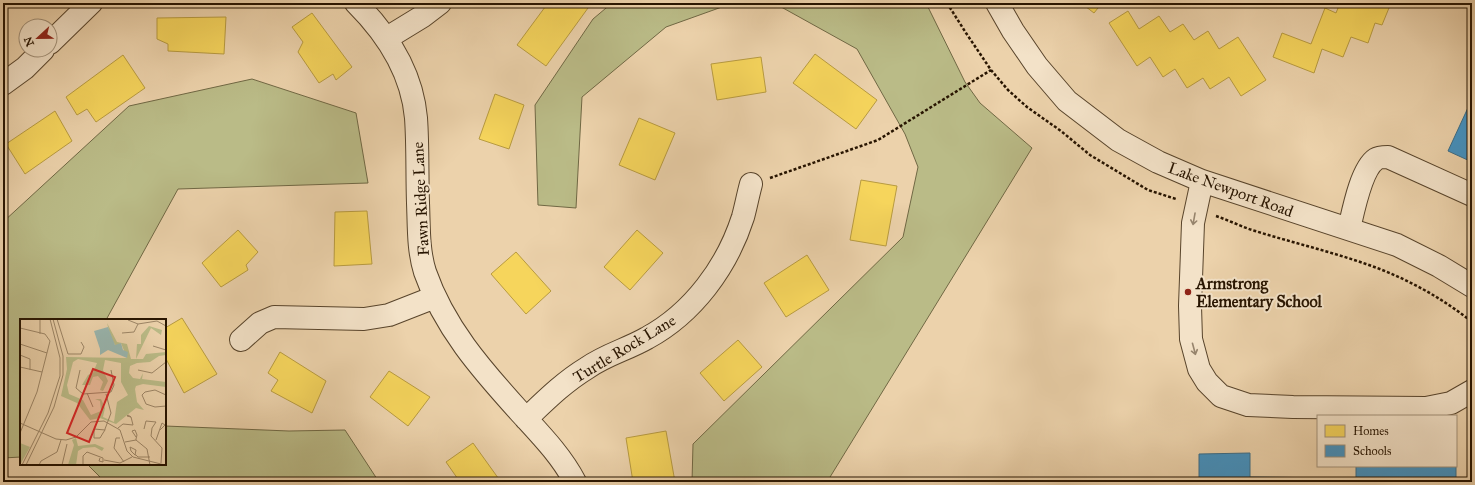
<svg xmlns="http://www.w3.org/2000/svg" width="1475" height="485" font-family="'IM FELL Great Primer',serif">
<rect width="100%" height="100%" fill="#ecd2ab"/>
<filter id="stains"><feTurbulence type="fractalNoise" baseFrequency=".005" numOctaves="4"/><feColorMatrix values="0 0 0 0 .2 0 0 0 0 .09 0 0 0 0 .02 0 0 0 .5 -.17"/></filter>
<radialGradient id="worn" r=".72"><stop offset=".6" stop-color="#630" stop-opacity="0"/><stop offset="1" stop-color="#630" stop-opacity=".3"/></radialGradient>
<path fill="#babb87" stroke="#706844" d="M 612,3 L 733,3 L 666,27 L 582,97 L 576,208 L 538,205 L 535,105 L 593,19 Z
M 774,3 L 926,3 L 965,82 L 980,103 L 1032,148 L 827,482 L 692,482 L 693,444 L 903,237 L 918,167 L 905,134 L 857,49 Z
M 252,79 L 356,113 L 368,183 L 178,189 L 106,320 L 21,320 L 21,457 L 3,458 L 3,222 L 129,106 Z
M 165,426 L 289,431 L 345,430 L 379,482 L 105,482 L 87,464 L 165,464 Z"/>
<path fill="#f6d55c" stroke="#b89b40" d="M 548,3 L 581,3 L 588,8 L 546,66 L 517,45 Z
M 1081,3 L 1102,3 L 1094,13 Z
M 1340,3 L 1391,3 L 1382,25 L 1375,23 L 1368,43 L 1351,37 L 1343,57 L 1322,49 L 1314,73 L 1273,57 L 1282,33 L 1311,44 L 1325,8 L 1336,13 Z
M 1128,11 L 1139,29 L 1159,16 L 1170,32 L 1183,24 L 1194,40 L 1208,31 L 1219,49 L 1238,37 L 1266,80 L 1241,96 L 1229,77 L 1210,89 L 1203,78 L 1187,88 L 1175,69 L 1163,77 L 1150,57 L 1137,66 L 1109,23 Z
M 312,13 L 352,67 L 336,80 L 333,74 L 319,83 L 298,52 L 303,42 L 292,27 Z
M 226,17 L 224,54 L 168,51 L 168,44 L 157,39 L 157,18 Z
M 815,54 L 877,100 L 856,129 L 793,83 Z
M 123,55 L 145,88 L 96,122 L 87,109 L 77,115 L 66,97 Z
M 761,57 L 766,92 L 717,100 L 711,64 Z
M 495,94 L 524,105 L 509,149 L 479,139 Z
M 55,111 L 72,141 L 25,174 L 6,144 Z
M 639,118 L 675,133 L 655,180 L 619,165 Z
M 861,180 L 897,186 L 886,246 L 850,240 Z
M 367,211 L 372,264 L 334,266 L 335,212 Z
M 238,230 L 258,252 L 246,265 L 248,270 L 221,287 L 202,263 Z
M 637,230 L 663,253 L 630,290 L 604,267 Z
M 516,252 L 551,291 L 526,314 L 491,274 Z
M 807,255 L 829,290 L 786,317 L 764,283 Z
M 182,318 L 217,374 L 184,393 L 165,357 L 165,328 Z
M 738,340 L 762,367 L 724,401 L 700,373 Z
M 280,352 L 326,381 L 312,413 L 271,391 L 278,380 L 268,373 Z
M 389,371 L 430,397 L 408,426 L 370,397 Z
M 666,431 L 675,482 L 633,482 L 626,438 Z
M 473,443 L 501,482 L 460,482 L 446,462 Z"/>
<path fill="#4393c3" stroke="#3b6d88" d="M 1472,99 L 1472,162 L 1448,151 Z
M 1250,453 L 1250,477 L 1338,478 L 1337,482 L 1199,482 L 1199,454 Z
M 1356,466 L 1456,466 L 1456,482 L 1356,482 Z"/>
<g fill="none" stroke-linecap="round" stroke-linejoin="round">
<g stroke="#58442b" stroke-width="24">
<path id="minor" d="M 356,3 C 387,34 412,73 416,118 C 418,146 417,175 418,203 C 419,226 418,250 425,272 C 444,327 481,369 519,411 C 539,433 561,455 575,482
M 997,3 L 1013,31 L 1037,66 L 1067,101 L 1118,140 L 1158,162 L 1202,181 L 1397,245 L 1439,266 L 1472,286
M 387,38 L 423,16 L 440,3
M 50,43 L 91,3
M 3,84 L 25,68 L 43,50
M 1202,181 L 1193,223 L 1190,306 L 1191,339 L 1199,369 L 1207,382 L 1221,396 L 1248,405 L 1293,407 L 1426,408 L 1451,403 L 1472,391
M 1349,229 C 1353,212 1361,169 1376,159 C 1379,157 1384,157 1388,157 L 1472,195
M 241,340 L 260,323 L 274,317 L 364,319 L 389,315 L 435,297
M 526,419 C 546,400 564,382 587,368 C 605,355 628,349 647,338 C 693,313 727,267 743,217 C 746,206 748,195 751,184"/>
</g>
<path stroke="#271400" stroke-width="2.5" stroke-dasharray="3 2" stroke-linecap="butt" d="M 947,3 L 966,33 L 991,70 L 1008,90 L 1027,107 L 1061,131 L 1090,155 L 1148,190 L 1176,199
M 770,178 L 878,140 L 991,70
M 1216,216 C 1228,220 1240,226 1252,230 C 1290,242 1329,251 1366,264 C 1404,277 1441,297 1472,322"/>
<use href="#minor" stroke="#f3e2c8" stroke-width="22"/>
</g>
<defs><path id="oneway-shaft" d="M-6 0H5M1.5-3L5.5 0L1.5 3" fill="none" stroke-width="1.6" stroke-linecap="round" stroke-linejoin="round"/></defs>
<g stroke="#97856e">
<use href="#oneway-shaft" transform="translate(1194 219) rotate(100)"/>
<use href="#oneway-shaft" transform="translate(1194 349) rotate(75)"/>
</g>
<circle fill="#8f2418" stroke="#f3e2c8" stroke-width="1.5" cx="1188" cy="292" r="4"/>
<g text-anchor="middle" stroke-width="4" stroke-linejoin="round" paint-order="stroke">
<g font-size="16" fill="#271400" stroke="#f3e2c8">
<text transform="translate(1231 189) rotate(20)" y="6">Lake Newport Road</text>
<text transform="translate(420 199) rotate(-93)" y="6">Fawn Ridge Lane</text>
<text transform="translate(624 348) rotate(-31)" y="6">Turtle Rock Lane</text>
</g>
<g font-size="16" font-weight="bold" fill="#271400" stroke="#f3e2c8" text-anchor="start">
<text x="1196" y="289">Armstrong<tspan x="1196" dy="18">Elementary School</tspan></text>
</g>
</g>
<g transform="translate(20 319)">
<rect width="146" height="146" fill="#ecd2ab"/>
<path d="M 87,4 L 97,23 L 107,25 L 111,40 L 116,40 L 117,25 L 121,25 L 121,16 L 129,7 L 142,11 L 141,16 L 131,9 L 116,40 L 123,40 L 126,35 L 146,33 L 146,36 L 139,37 L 130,43 L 117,44 L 110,47 L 109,54 L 113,59 L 120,60 L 123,54 L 122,60 L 146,63 L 146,68 L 123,65 L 116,67 L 115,70 L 117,83 L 124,91 L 116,89 L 96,105 L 80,99 L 70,101 L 57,84 L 41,77 L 47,50 L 46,38 L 107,39 L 101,24 L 96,27 L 91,20 ZM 58,40 L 77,44 L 73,54 L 68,56 L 62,66 L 70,66 L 73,58 L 78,57 L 83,63 L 80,71 L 83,72 L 88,62 L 83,51 L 85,41 L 101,44 L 101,63 L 108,76 L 97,83 L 94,103 L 83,98 L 85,89 L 81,80 L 75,80 L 80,82 L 81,92 L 71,96 L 63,81 L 49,75 L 47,66 L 53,43 ZM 56,119 L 58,127 L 75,125 L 84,129 L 82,132 L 75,128 L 63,129 L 58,132 L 56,146 L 48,146 L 54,126 L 52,121 ZM 0,124 L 10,128 L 0,146 Z" fill="#babb87" fill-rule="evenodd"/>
<path d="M 88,8 L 95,26 L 101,24 L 103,31 L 108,33 L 107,39 L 88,31 L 80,36 L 80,30 L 74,12 Z" fill="#99b6af"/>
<path fill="none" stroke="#9d8667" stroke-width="1" d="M 20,0 L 20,15M 37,0 L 48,35 L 61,35 L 64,28 L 61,23M 108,1 L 118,5 L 137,2 L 146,7M 0,9 L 25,15 L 30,22 L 17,73 L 0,114M 102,14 L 114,13 L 118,5M 0,25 L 27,34M 133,27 L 146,31M 0,36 L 10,40 L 10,51M 0,48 L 22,53M 60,51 L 56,69 L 63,75 L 91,73 L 94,66 L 91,51M 118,51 L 132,54 L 146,43M 67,74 L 73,88M 146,76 L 135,71 L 125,73 L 122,76 L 126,85 L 135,88 L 146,87M 0,104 L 36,120 L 46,121 L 56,118 L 71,103 L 84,102 L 100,111 L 107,132 L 113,138 L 145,146M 98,109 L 103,105 L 113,106 L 111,98 L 107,97 L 108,96 L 111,98M 124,110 L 126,102 L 136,103 L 132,109 L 131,117 L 142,129 L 141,144M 85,111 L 74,110 L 74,119 L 80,119 L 83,114 L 85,111 L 85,110 L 91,94 L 86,75M 100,119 L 96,119 L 94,129 L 104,143M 116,121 L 116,120 L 117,116 L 115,111 L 112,112 L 116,118M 136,121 L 142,104 L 145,106 L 140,111M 105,123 L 116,121 L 127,130 L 130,146M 115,136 L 116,131 L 110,128 L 111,132 L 115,136 L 116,136 L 118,138 L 130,138M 84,141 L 100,144 L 112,138M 2,146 L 28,94 L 40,57 L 40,39 L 30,0M 6,146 L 34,88 L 43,56 L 43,37 L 33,0M 19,146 L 21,142 L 37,133 L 41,121M 42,146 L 47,125M 63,146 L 63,137 L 67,133 L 83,139 L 83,143 L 79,142 L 80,139"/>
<path fill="#d62828" fill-opacity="0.15" stroke="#d62828" stroke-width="2" d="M 73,50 L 95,58 L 69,123 L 47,114 Z"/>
<rect width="146" height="146" fill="none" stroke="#271400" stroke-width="2"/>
</g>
<rect width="1475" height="485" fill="none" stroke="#ecd2ab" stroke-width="16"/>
<rect x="4" y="4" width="1467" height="477" fill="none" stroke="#271400" stroke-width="2"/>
<rect x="8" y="8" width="1459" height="469" fill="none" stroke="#271400"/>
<rect x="1317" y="415" width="140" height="52" fill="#f3e2c8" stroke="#a19078"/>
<rect x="1325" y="425" width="20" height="12" fill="#f6d55c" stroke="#a19078"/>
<text x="1353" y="435" font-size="12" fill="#271400">Homes</text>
<rect x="1325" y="445" width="20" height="12" fill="#4393c3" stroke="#a19078"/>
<text x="1353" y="455" font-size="12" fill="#271400">Schools</text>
<g transform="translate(38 38) rotate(248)"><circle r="19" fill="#f3e2c8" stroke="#a19078"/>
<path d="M0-3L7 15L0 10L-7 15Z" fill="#8f2418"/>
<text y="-6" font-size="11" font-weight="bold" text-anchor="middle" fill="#271400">N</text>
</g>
<rect width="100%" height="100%" filter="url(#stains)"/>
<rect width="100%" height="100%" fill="url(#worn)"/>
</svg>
